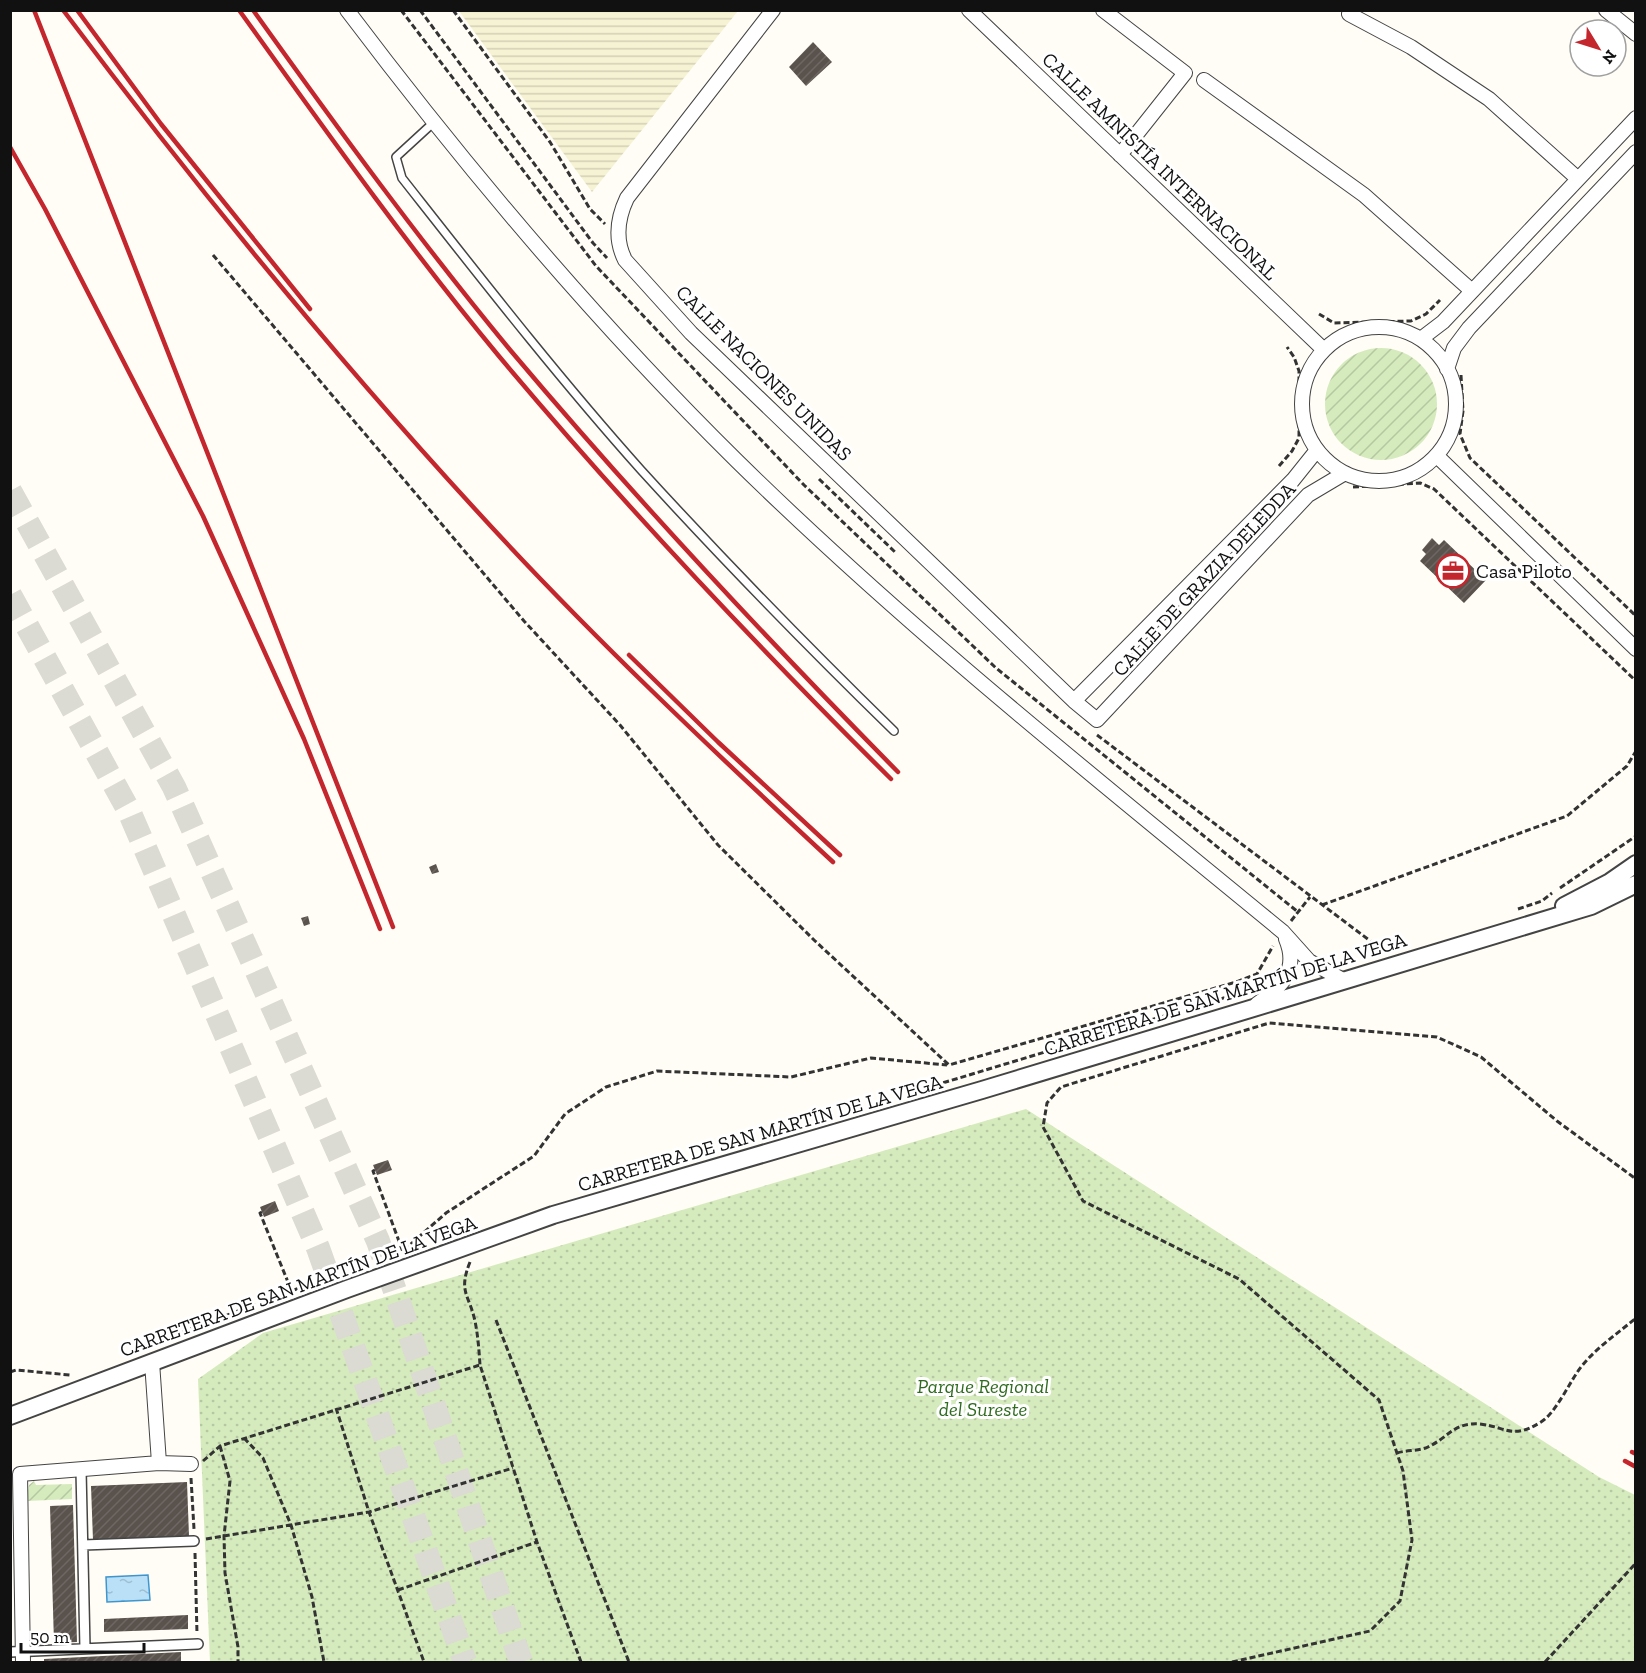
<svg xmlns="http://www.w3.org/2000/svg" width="1646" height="1673" font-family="'Zilla Slab',serif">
<defs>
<pattern id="farmland-rules" width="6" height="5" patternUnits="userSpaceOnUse" patternTransform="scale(1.5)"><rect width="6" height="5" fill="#f6f3d4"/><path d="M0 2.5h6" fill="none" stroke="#d2cfb5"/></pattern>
<pattern id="park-dots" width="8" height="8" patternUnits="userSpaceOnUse" patternTransform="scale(1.5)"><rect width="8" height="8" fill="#d5ebbd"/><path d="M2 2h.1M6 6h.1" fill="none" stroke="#b6c8a1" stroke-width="1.8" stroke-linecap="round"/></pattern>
<pattern id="garden-furrows" width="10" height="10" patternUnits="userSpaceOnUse" patternTransform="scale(1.5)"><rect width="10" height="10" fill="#d5ebbd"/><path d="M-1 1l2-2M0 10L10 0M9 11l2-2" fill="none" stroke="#b6c8a1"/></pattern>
<pattern id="water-ripples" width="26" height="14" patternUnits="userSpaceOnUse" patternTransform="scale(1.5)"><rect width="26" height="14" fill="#b9e0f7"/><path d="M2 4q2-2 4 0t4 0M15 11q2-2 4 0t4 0" fill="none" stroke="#9ebfd3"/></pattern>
<pattern id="building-hatch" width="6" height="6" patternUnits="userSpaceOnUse" patternTransform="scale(1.5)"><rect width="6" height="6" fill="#5a524d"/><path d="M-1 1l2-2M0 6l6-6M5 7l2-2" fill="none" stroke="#6d6662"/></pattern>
</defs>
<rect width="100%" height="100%" fill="#fffdf5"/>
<path fill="url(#farmland-rules)" d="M 459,11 L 738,11 L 592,192 Z"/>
<path fill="url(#park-dots)" d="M 1026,1109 L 1599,1477 L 1635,1495 L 1635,1662 L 210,1662 L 198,1379 L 263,1333 Z"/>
<path fill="url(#garden-furrows)" d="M1325 404a56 56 0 1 1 112 0a56 56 0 1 1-112 0Z
M 34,1481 L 36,1485 L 72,1484 L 72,1499 L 26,1501 L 29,1485 Z"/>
<path fill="url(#water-ripples)" stroke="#3f96cf" stroke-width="1.5" d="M 148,1575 L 150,1600 L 107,1602 L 106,1577 Z"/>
<path fill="url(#building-hatch)" d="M 813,42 L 832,62 L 806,86 L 789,67 Z
M 1432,538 L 1439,545 L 1444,540 L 1486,580 L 1464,603 L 1420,561 L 1426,554 L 1422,550 Z
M 436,864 L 439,872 L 432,874 L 429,867 Z
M 308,916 L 310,924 L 304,926 L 301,918 Z
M 388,1160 L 392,1170 L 377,1175 L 373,1165 Z
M 275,1201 L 279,1211 L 264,1217 L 260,1207 Z
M 187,1482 L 189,1536 L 93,1540 L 91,1486 Z
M 73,1505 L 77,1642 L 54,1643 L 50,1506 Z
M 188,1615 L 188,1629 L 104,1632 L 104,1619 Z
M 181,1652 L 181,1662 L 44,1662 L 44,1659 Z"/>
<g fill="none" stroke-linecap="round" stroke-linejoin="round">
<path stroke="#dbdad3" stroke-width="24" stroke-dasharray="24 12" stroke-linecap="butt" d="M 10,491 L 174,787 L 378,1241 L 521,1662
M 10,595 L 129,811 L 318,1248 L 465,1662"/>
<g stroke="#444" stroke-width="10">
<path id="service" d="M 433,123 L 396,157 L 402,178 C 480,277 557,376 641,470 C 723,560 807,646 894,731"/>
</g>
<g stroke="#444" stroke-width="12">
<path id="pedestrian" d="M 81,1470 L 85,1648
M 83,1545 L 194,1541
M 10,1652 L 198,1644"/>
</g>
<g stroke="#444" stroke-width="16">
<path id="minor" d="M 347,10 C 467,169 595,321 737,461 C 909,630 1097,779 1283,932 L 1309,961 L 1343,980
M 773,10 L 627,198 C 617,219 615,240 625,260 L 691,333 L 1074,701 L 1097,720 L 1308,495 L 1345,473
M 969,10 L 1324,350
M 1103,10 L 1185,73 L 1120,155
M 1606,10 L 1636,34
M 1349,14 L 1411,47 L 1489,99 L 1577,178
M 1204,80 L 1364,195 L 1472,291
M1302 404a77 77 0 1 1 154 0a77 77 0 1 1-154 0Z
M 1422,338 L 1443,322 L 1636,118
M 1447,369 L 1454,348 L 1469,328 L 1636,152
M 1437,456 L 1636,649
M 1074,701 L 1293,480 L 1317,450
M 1257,1004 C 1282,987 1299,970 1286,939
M 152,1362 L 159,1463
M 23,1662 L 20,1474 L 159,1463 L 191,1464"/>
</g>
<g stroke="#444" stroke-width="20">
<path id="tertiary" d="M 1564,906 L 1610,882 L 1636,864
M 10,1416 L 347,1289 L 553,1215 L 982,1090 L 1591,906 L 1636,884"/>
</g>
<path stroke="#333" stroke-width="3" stroke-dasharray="6 3" stroke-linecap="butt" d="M 401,10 L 596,266 L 804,485 L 996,668 L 1298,912
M 420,10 L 593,243 L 607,258
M 453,10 L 550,142 L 590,209 L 605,224
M 213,255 L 524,621 L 620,725 L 718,845 L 814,940 L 949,1065 L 1236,982 L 1257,974 L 1273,946
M 1319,314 L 1334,323 L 1411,321 L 1426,314 L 1440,300
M 1461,375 L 1463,411 L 1460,434 L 1470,458 L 1636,616
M 1279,466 L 1292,451 L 1299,438 L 1299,371 L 1294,357 L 1287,347
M 819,479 L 895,552
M 1353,487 L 1420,483 L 1434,489 L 1636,681
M 1097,735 L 1373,943 L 1388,949
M 1560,888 L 1636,836
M 1322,905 L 1567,816 L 1627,766 L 1636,751
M 1518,909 L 1542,901 L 1552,893
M 1291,921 L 1310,897
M 926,1088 L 1250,990
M 375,1170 L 373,1171 L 403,1252
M 262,1212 L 260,1213 L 292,1292
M 404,1250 L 446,1213 L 534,1156 L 565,1114 L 606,1087 L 657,1071 L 791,1077 L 871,1058 L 947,1065
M 470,1262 C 458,1292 469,1294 475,1321 C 478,1336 479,1350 480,1365
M 496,1320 L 629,1662
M 174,1335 L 302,1287
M 10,1372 L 16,1370 L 70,1375
M 336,1408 L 369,1512 L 424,1662
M 244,1438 L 263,1458 L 291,1525 L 312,1597 L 324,1662
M 220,1446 L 230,1481 L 224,1536 L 225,1573 L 238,1647 L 238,1662
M 1397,1453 C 1406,1450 1420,1451 1428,1447 C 1449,1437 1454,1422 1480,1424 C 1507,1427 1512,1440 1541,1422 C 1556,1413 1570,1381 1581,1367 C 1597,1347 1617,1334 1636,1318
M 203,1461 L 220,1446 L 480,1365 L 537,1542 L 581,1662
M 191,1478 L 194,1529
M 206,1539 L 369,1512 L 513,1468
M 195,1553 L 197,1634
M 398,1590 L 537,1542
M 1232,1662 L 1370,1631 L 1400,1601 L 1412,1540 L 1403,1471 L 1379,1400 L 1239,1279 L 1083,1201 L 1043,1127 L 1047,1103 L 1061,1087 L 1269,1023 L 1437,1037 L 1481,1057 L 1557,1121 L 1636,1179
M 1545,1662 L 1636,1563"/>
<use href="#service" stroke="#fff" stroke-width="7"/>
<use href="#pedestrian" stroke="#fff" stroke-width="9"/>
<use href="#minor" stroke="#fff" stroke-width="14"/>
<use href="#tertiary" stroke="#fff" stroke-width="16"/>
<path stroke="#c4262e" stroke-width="4.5" d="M 34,10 L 393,927
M 63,10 C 193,183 329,350 475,509 C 588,633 710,748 833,862
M 77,10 L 161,124 L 310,309
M 239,10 C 323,127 406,244 498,355 C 622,503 754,643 891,779
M 253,10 C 336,126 420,241 511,351 C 634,497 764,636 898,772
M 10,147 L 45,209 L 203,516 L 304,739 L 380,929
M 629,655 L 718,742 L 840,855
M 1632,1452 L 1636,1454
M 1625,1461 L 1636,1467"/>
</g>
<defs>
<g id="office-ring" transform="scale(1.725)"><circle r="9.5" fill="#fff" stroke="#c4262e" stroke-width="1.5"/><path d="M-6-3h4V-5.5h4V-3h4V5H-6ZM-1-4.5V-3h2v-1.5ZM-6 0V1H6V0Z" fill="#c4262e"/></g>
</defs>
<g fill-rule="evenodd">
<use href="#office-ring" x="1453" y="571"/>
</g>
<g text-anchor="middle" stroke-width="6" stroke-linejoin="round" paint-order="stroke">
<g font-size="20" fill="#111" stroke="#fff">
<text transform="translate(1160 166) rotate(44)" y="7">CALLE AMNISTÍA INTERNACIONAL</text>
<text transform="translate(764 373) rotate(45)" y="7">CALLE NACIONES UNIDAS</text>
<text transform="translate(1204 579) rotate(-47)" y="7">CALLE DE GRAZIA DELEDDA</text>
<text transform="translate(1225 994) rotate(-17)" y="7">CARRETERA DE SAN MARTÍN DE LA VEGA</text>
<text transform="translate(760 1133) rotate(-16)" y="7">CARRETERA DE SAN MARTÍN DE LA VEGA</text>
<text transform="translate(298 1286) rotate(-20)" y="7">CARRETERA DE SAN MARTÍN DE LA VEGA</text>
</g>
<g font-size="20" fill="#111" stroke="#fff" text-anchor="start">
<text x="1476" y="578">Casa Piloto</text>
</g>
<g font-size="20" font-style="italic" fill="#2f6b1f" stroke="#fff">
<text x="983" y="1393">Parque Regional<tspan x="983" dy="23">del Sureste</tspan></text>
</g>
</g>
<rect width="1646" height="1673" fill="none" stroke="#111111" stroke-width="24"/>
<g transform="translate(1598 48) rotate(128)"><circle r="28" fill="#ffffff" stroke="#a0a0a0" stroke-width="1.5"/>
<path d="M0-4.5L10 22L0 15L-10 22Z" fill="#c4262e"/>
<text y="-9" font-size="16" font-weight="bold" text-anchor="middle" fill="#111111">N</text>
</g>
<path d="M21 1643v9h123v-9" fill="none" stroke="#111111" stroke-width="3"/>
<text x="30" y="1643" font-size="18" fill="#111111" stroke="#ffffff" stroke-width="4.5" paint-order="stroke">50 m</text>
</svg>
